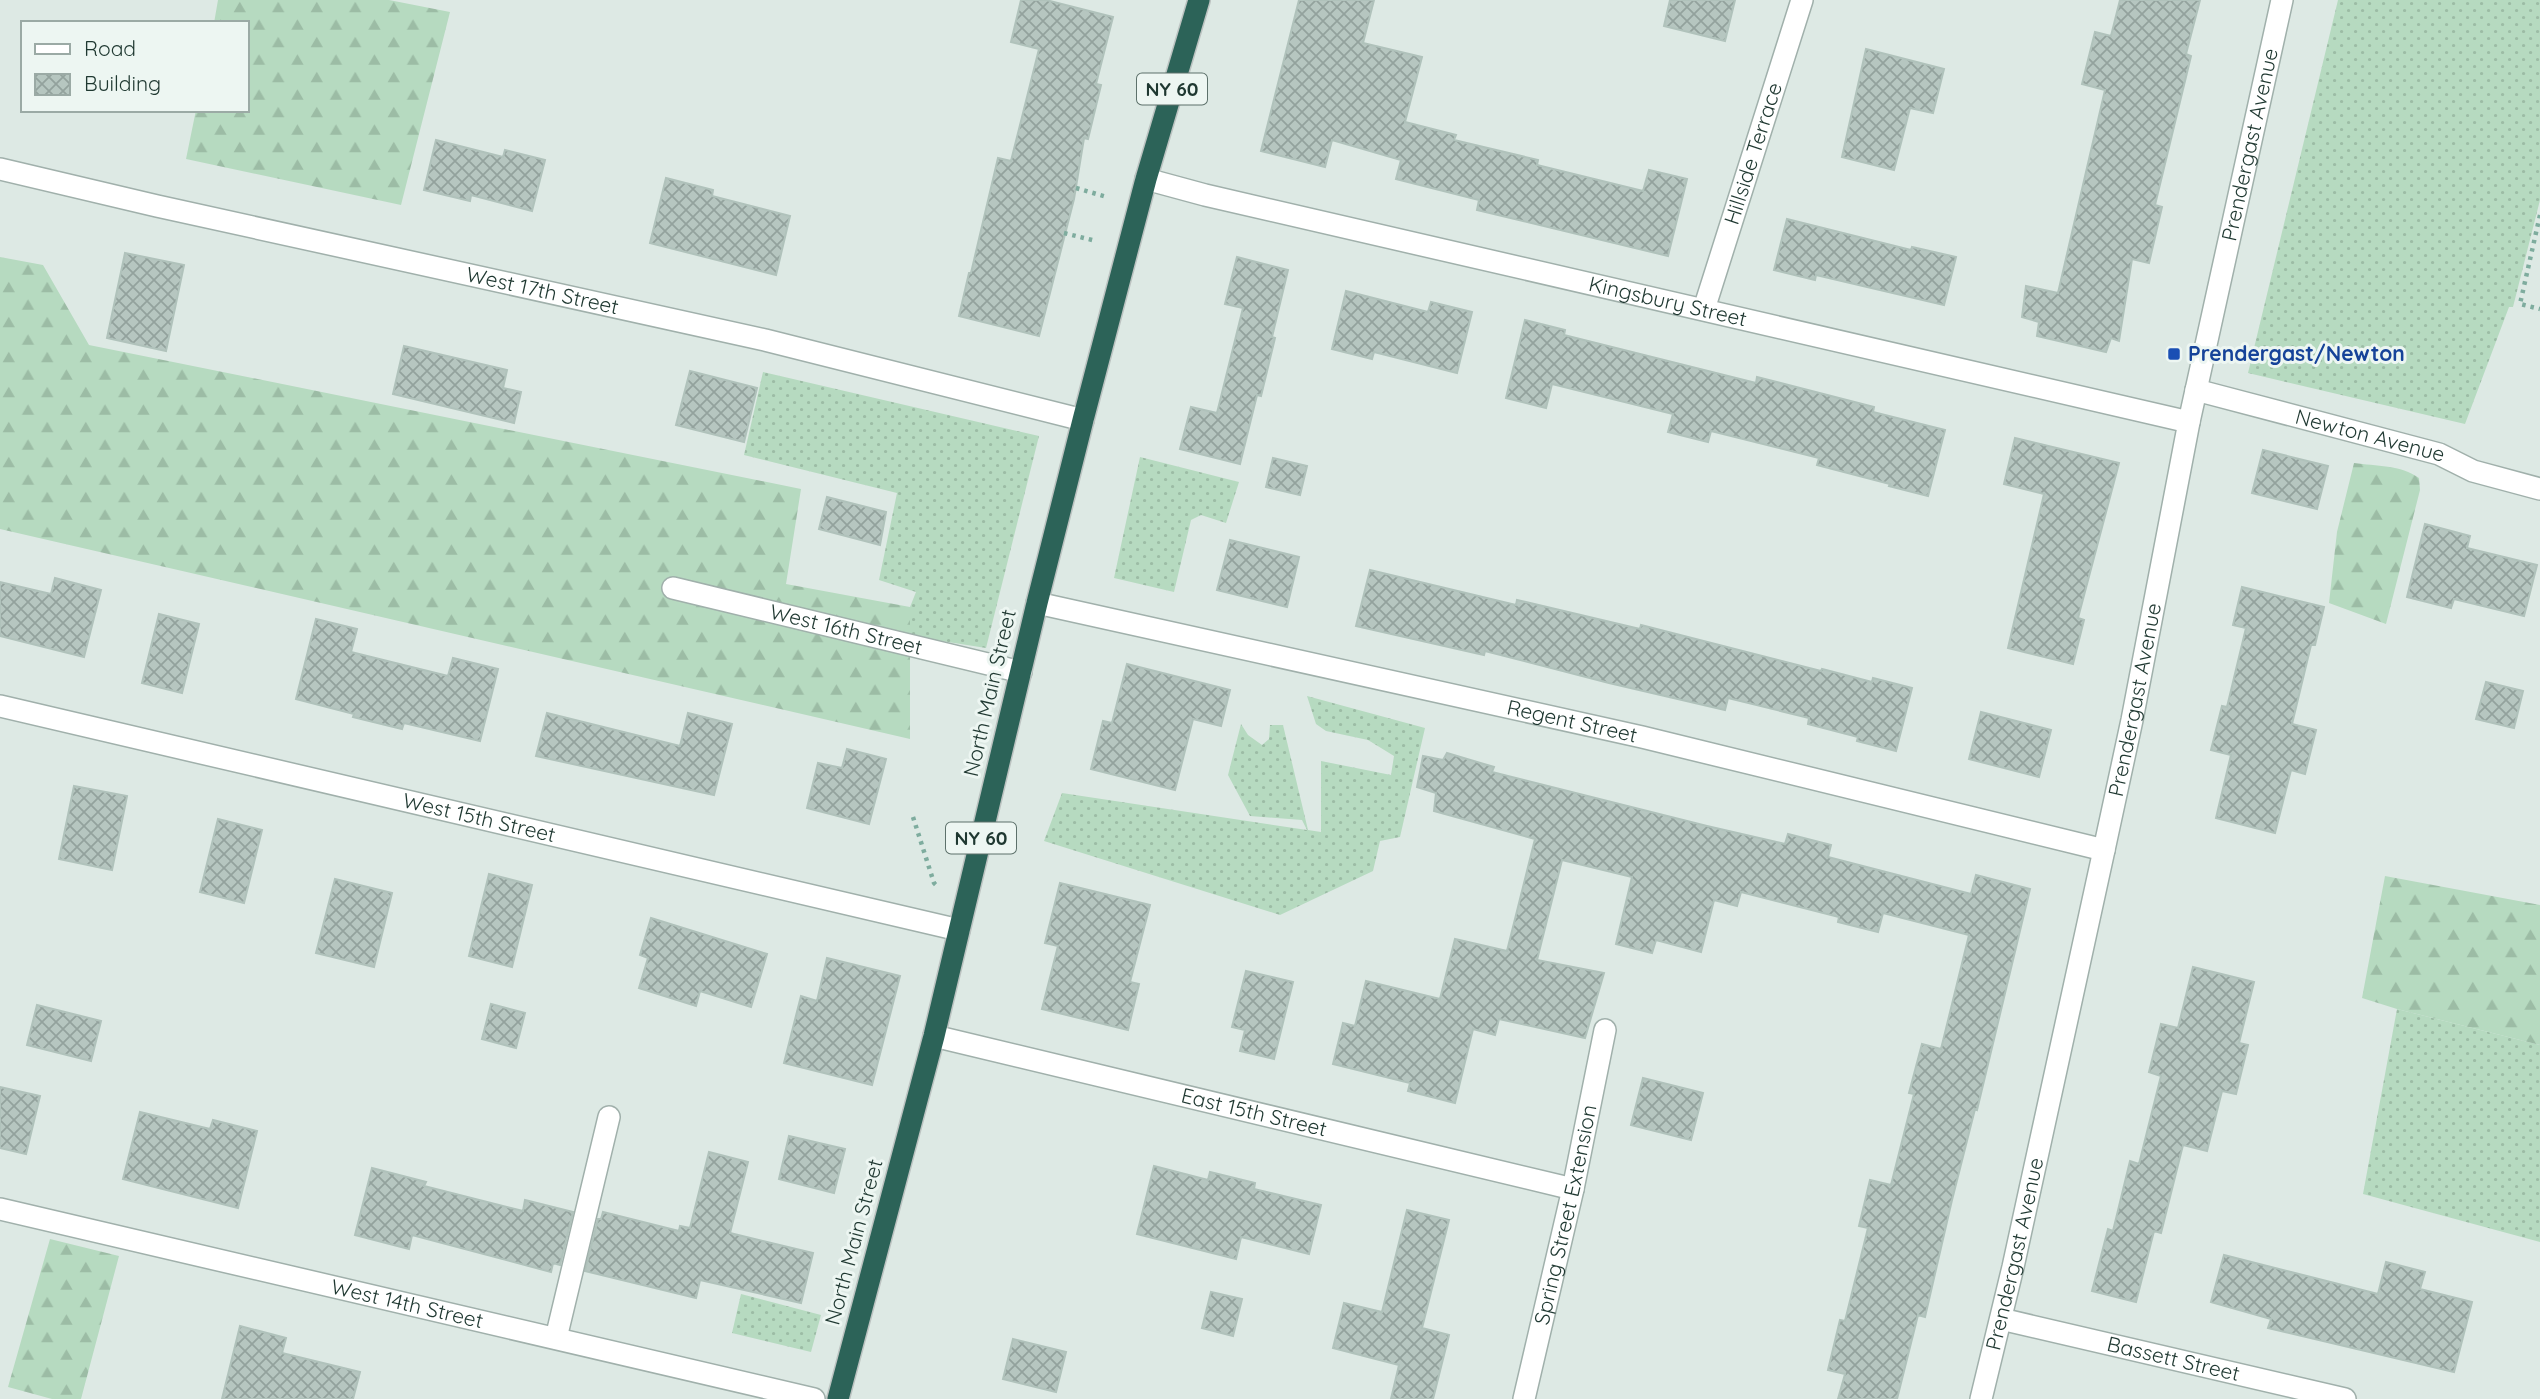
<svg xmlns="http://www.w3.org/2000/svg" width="2540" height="1399" font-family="Quicksand,sans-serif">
<defs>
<pattern id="grass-dots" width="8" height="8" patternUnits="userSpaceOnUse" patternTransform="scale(1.75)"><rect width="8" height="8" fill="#b6dac0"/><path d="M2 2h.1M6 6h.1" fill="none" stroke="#9cbca5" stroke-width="1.8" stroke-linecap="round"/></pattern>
<pattern id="forest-firs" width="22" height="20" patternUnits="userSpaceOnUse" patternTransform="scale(1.75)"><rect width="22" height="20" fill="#b6dac0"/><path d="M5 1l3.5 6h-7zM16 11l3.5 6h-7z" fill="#9cbca5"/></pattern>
<pattern id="building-cross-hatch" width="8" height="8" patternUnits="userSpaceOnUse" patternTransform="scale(1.75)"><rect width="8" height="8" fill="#b6c6c0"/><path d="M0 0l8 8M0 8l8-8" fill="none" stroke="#93a29d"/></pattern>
</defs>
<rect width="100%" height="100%" fill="#dde9e4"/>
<path fill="url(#grass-dots)" d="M 2338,0 L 2540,0 L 2540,200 L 2513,307 L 2509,307 L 2465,424 L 2248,373 Z
M 763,372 L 1039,436 L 986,648 L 910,636 L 910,607 L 916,592 L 879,580 L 897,493 L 744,455 Z
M 1140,457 L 1239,482 L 1226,523 L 1201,515 L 1191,520 L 1174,592 L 1114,578 Z
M 1307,696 L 1425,728 L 1400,837 L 1380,841 L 1373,871 L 1280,915 L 1044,841 L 1062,793 L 1307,830 L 1302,820 L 1250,816 L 1228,775 L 1241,724 L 1248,735 L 1262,745 L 1269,739 L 1270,725 L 1283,725 L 1308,830 L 1321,832 L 1321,761 L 1391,775 L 1394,756 L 1368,740 L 1326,731 L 1316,724 Z
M 2397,1009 L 2540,1045 L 2540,1242 L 2363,1194 Z
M 741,1294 L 821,1315 L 811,1352 L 732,1333 Z"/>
<path fill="url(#forest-firs)" d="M 218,0 L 389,0 L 450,12 L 401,205 L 186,159 L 196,110 L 247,110 L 247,23 L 214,23 Z
M 0,257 L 43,265 L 89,345 L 801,489 L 786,584 L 910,607 L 910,739 L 0,529 Z
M 2354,463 C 2376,466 2401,465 2419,478 L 2420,490 L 2386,624 L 2329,603 L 2337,532 Z
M 2385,876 L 2540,905 L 2540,1045 L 2397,1009 L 2362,998 Z
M 50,1239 L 119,1256 L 81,1399 L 52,1399 L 8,1387 Z"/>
<path fill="url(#building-cross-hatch)" stroke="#b0c2bb" stroke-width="2" d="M 1021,0 L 1046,0 L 1113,17 L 1096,84 L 1101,85 L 1088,139 L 1084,138 L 1074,199 L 1039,336 L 959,316 L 969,273 L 971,273 L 998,158 L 1011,161 L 1039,49 L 1011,42 Z
M 1299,0 L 1374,0 L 1363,43 L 1422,57 L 1405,122 L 1456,135 L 1454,140 L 1538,160 L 1537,165 L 1643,191 L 1649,170 L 1687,179 L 1668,256 L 1477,210 L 1479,200 L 1396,179 L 1401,160 L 1332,140 L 1325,167 L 1261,151 Z
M 1670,0 L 1735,0 L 1725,41 L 1664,26 Z
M 2120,0 L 2200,0 L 2186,54 L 2191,56 L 2155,205 L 2162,207 L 2149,263 L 2132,259 L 2119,341 L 2111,338 L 2106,352 L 2037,336 L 2039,322 L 2022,317 L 2026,286 L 2058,293 L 2105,90 L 2082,84 L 2095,32 L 2111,36 Z
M 1866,49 L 1944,69 L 1933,113 L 1910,108 L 1894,170 L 1842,157 Z
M 436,140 L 503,157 L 505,150 L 545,160 L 532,211 L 471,195 L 470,201 L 424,190 Z
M 666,178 L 713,190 L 712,196 L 790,216 L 776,275 L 650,243 Z
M 1787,219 L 1911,250 L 1912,247 L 1956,257 L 1944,305 L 1816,275 L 1815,280 L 1774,270 Z
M 125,253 L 184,265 L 166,351 L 107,338 Z
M 1237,257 L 1288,270 L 1272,337 L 1275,338 L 1261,396 L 1257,395 L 1240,464 L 1180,449 L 1191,407 L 1217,413 L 1243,308 L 1225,304 Z
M 1346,291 L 1428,312 L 1431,302 L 1472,312 L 1457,373 L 1374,352 L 1372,359 L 1332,349 Z
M 1525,320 L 1565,330 L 1564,335 L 1756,383 L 1757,377 L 1874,407 L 1873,412 L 1945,430 L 1928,496 L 1889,486 L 1890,484 L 1817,465 L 1819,458 L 1711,431 L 1708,442 L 1668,432 L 1673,414 L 1552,384 L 1546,408 L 1506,398 Z
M 404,346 L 507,370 L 503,388 L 521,392 L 514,423 L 393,394 Z
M 690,371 L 757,388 L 744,442 L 676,425 Z
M 2015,438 L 2119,463 L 2078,618 L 2084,620 L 2073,664 L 2008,648 L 2044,494 L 2004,484 Z
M 2263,450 L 2328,466 L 2317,509 L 2252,493 Z
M 1273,458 L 1307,466 L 1300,495 L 1266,487 Z
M 827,497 L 886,512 L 880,545 L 819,529 Z
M 2425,524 L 2470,536 L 2467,548 L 2537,565 L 2524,616 L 2454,599 L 2451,608 L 2407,597 Z
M 1230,540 L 1299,557 L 1287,607 L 1217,590 Z
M 1370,570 L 1516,605 L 1517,600 L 1640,629 L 1641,625 L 1821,671 L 1822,669 L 1872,682 L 1873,678 L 1912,688 L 1896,751 L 1857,741 L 1858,737 L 1808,724 L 1809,718 L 1728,698 L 1725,710 L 1609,683 L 1485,651 L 1484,655 L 1356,626 Z
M 55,578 L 101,590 L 84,657 L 0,636 L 0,582 L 51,594 Z
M 2242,587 L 2324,607 L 2315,645 L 2311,645 L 2292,724 L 2316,730 L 2305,774 L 2291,770 L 2275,833 L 2216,818 L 2231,755 L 2211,750 L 2222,706 L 2227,707 L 2246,628 L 2233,625 Z
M 159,614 L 199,624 L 182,693 L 142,683 Z
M 316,619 L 357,629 L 351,652 L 448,676 L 453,658 L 498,669 L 480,741 L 404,723 L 402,729 L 353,717 L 354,714 L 296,699 Z
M 1127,664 L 1230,690 L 1221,726 L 1193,719 L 1175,790 L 1091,769 L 1103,721 L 1112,723 Z
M 2486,682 L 2523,691 L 2514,728 L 2476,719 Z
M 1981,712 L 2051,730 L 2039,777 L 1969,759 Z
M 547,713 L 680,746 L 688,713 L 732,724 L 714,795 L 536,756 Z
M 847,749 L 886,759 L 869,824 L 807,808 L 818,763 L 842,768 Z
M 1447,753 L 1494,767 L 1492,772 L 1707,826 L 1785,844 L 1788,834 L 1831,845 L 1828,857 L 1971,894 L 1976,875 L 2030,889 L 1977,1110 L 1975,1109 L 1952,1200 L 1925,1317 L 1918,1315 L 1897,1399 L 1838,1399 L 1845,1374 L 1828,1370 L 1840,1320 L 1845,1321 L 1868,1228 L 1859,1226 L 1870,1180 L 1891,1185 L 1914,1094 L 1909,1093 L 1922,1044 L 1941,1049 L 1969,935 L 1883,913 L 1878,932 L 1838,922 L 1839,917 L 1741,892 L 1737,906 L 1714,900 L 1701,952 L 1656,940 L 1652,953 L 1616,944 L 1632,877 L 1562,860 L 1537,960 L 1604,973 L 1585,1038 L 1499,1019 L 1495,1035 L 1473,1029 L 1455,1103 L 1408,1091 L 1410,1083 L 1333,1064 L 1343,1023 L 1355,1026 L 1366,981 L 1440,999 L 1455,939 L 1507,951 L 1535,839 L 1434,811 L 1436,793 L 1417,787 L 1423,756 L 1443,760 Z
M 74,786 L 127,796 L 112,870 L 59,859 Z
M 218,819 L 262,830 L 244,903 L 200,892 Z
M 489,874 L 532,885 L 512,967 L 469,956 Z
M 335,879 L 392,893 L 374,967 L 316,953 Z
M 1060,883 L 1150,905 L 1130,982 L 1139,984 L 1128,1030 L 1042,1009 L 1058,946 L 1045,943 Z
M 651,918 L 767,954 L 751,1007 L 700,991 L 696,1006 L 639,988 L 648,958 L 640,955 Z
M 827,958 L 900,976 L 872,1085 L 784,1063 L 801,996 L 817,1001 Z
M 2193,967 L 2254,982 L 2239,1043 L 2248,1045 L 2236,1094 L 2222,1091 L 2207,1151 L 2183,1145 L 2161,1233 L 2154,1231 L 2136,1302 L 2092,1291 L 2108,1229 L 2113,1231 L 2130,1161 L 2139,1164 L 2161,1076 L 2149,1072 L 2161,1024 L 2178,1028 Z
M 1246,971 L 1293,982 L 1274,1059 L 1240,1051 L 1245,1030 L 1232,1027 Z
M 491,1004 L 525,1013 L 516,1048 L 482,1039 Z
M 37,1005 L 101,1021 L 91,1061 L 27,1045 Z
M 1643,1078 L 1703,1093 L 1691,1140 L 1631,1125 Z
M 0,1087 L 40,1096 L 26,1154 L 0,1148 Z
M 140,1112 L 210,1129 L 213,1120 L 257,1131 L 238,1208 L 123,1179 Z
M 789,1136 L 845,1149 L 834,1193 L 779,1179 Z
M 709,1152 L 748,1162 L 730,1233 L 813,1253 L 801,1303 L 700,1280 L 696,1298 L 585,1271 L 598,1219 L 601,1219 L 603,1212 L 679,1231 L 680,1226 L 690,1228 Z
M 1154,1166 L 1208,1180 L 1210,1172 L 1255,1183 L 1254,1189 L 1321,1205 L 1309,1254 L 1241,1237 L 1236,1259 L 1137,1234 Z
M 372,1168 L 426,1182 L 424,1186 L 523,1211 L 525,1200 L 573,1212 L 560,1265 L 553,1263 L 551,1272 L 412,1235 L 409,1249 L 355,1235 Z
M 1407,1210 L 1449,1220 L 1422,1328 L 1449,1335 L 1433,1399 L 1391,1399 L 1399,1365 L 1333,1348 L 1344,1303 L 1382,1312 Z
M 2224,1255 L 2378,1294 L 2386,1262 L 2425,1272 L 2420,1289 L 2472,1302 L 2454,1372 L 2268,1328 L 2271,1319 L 2211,1302 Z
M 1211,1292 L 1242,1299 L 1233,1336 L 1202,1328 Z
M 240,1326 L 286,1338 L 282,1353 L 360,1372 L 353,1399 L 222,1399 Z
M 1013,1339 L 1066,1352 L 1056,1392 L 1003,1379 Z"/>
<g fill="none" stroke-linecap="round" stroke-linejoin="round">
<g stroke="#a0b0ab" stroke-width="24">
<g id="street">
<path id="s1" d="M 0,169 L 157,206 L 765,340 L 1083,420"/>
<path id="s2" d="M 1146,179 L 1205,195 L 2189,422"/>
<path id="s3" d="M 1704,309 L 1802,0"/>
<path id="s4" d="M 2196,390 L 2439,454 L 2473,471 L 2540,489"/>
<path id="s5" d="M 673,588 L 1021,672"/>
<path id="s6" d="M 1037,603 L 1642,737 L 2104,850"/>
<path id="s7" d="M 0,706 L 959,930"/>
<path id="s8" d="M 934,1036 L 1573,1189"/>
<path id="s9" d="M 0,1209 L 814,1399"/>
<path id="s10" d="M 2001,1319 L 2345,1399"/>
<path d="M 556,1338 L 609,1117"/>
<path id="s11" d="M 1524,1399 L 1573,1189 L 1605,1030"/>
<path id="s12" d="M 1981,1399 L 2013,1267 L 2104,850 L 2132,720 L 2189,422 L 2282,0"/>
</g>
</g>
<g stroke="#bcc3c1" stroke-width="24">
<path id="highway" d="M 838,1399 L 934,1036 L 1037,603 L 1083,420 L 1146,179 L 1199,0"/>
</g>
<path stroke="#7eac9e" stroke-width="4.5" stroke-dasharray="3.5 5" stroke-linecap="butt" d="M 1076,188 L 1107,197
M 2540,215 L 2520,304 L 2540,309
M 1064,233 L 1096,241
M 913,817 L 934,883 L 938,887"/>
<use href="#street" stroke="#fff" stroke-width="21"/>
<use href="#highway" stroke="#2c6358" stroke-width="21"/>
</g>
<rect fill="#1a4fb4" stroke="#edf6f2" stroke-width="2.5" x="2167" y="347" width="14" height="14" rx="3.5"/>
<g text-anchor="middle" stroke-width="6" stroke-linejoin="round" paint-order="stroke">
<g fill="#edf6f2" stroke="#5d716b" stroke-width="2">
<rect x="1137" y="73.5" width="70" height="31" rx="5"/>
<rect x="946" y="822.5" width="70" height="31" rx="5"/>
</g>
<g font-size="19" font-weight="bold" fill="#1f3831">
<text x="1172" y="96">NY 60</text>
<text x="981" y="845">NY 60</text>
</g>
<g font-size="21" fill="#1f3831" stroke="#edf6f2">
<text dy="7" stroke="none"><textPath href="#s12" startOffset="1283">Prendergast Avenue</textPath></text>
<text dy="7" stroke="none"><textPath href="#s3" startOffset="163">Hillside Terrace</textPath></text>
<text dy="7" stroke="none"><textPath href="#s1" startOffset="556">West 17th Street</textPath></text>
<text dy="7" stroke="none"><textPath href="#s2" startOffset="536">Kingsbury Street</textPath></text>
<text dy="7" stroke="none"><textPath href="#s4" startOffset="180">Newton Avenue</textPath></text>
<text dy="7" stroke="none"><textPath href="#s5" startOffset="178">West 16th Street</textPath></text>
<text transform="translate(990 693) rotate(-77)" y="7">North Main Street</text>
<text dy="7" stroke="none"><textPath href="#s12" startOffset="716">Prendergast Avenue</textPath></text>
<text dy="7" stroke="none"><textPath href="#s6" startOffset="548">Regent Street</textPath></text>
<text dy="7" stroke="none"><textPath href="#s7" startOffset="492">West 15th Street</textPath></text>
<text dy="7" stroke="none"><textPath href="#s8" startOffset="329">East 15th Street</textPath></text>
<text dy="7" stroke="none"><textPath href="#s11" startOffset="189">Spring Street Extension</textPath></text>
<text transform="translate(854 1242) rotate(-75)" y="7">North Main Street</text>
<text dy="7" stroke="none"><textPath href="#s12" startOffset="149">Prendergast Avenue</textPath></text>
<text dy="7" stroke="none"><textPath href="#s9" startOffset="418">West 14th Street</textPath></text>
<text dy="7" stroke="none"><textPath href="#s10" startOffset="177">Bassett Street</textPath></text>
</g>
<g font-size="21" font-weight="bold" fill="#164399" stroke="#edf6f2" text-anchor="start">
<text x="2188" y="361">Prendergast/Newton</text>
</g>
</g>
<rect x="21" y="21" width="228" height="91" fill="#edf6f2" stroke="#9baaa5" stroke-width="2"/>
<rect x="35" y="44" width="35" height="10" fill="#ffffff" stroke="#9baaa5" stroke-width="2"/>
<text x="84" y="56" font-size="21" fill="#1f3831">Road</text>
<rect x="35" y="74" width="35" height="21" fill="url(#building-cross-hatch)" stroke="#9baaa5" stroke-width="2"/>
<text x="84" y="91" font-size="21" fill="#1f3831">Building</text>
</svg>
